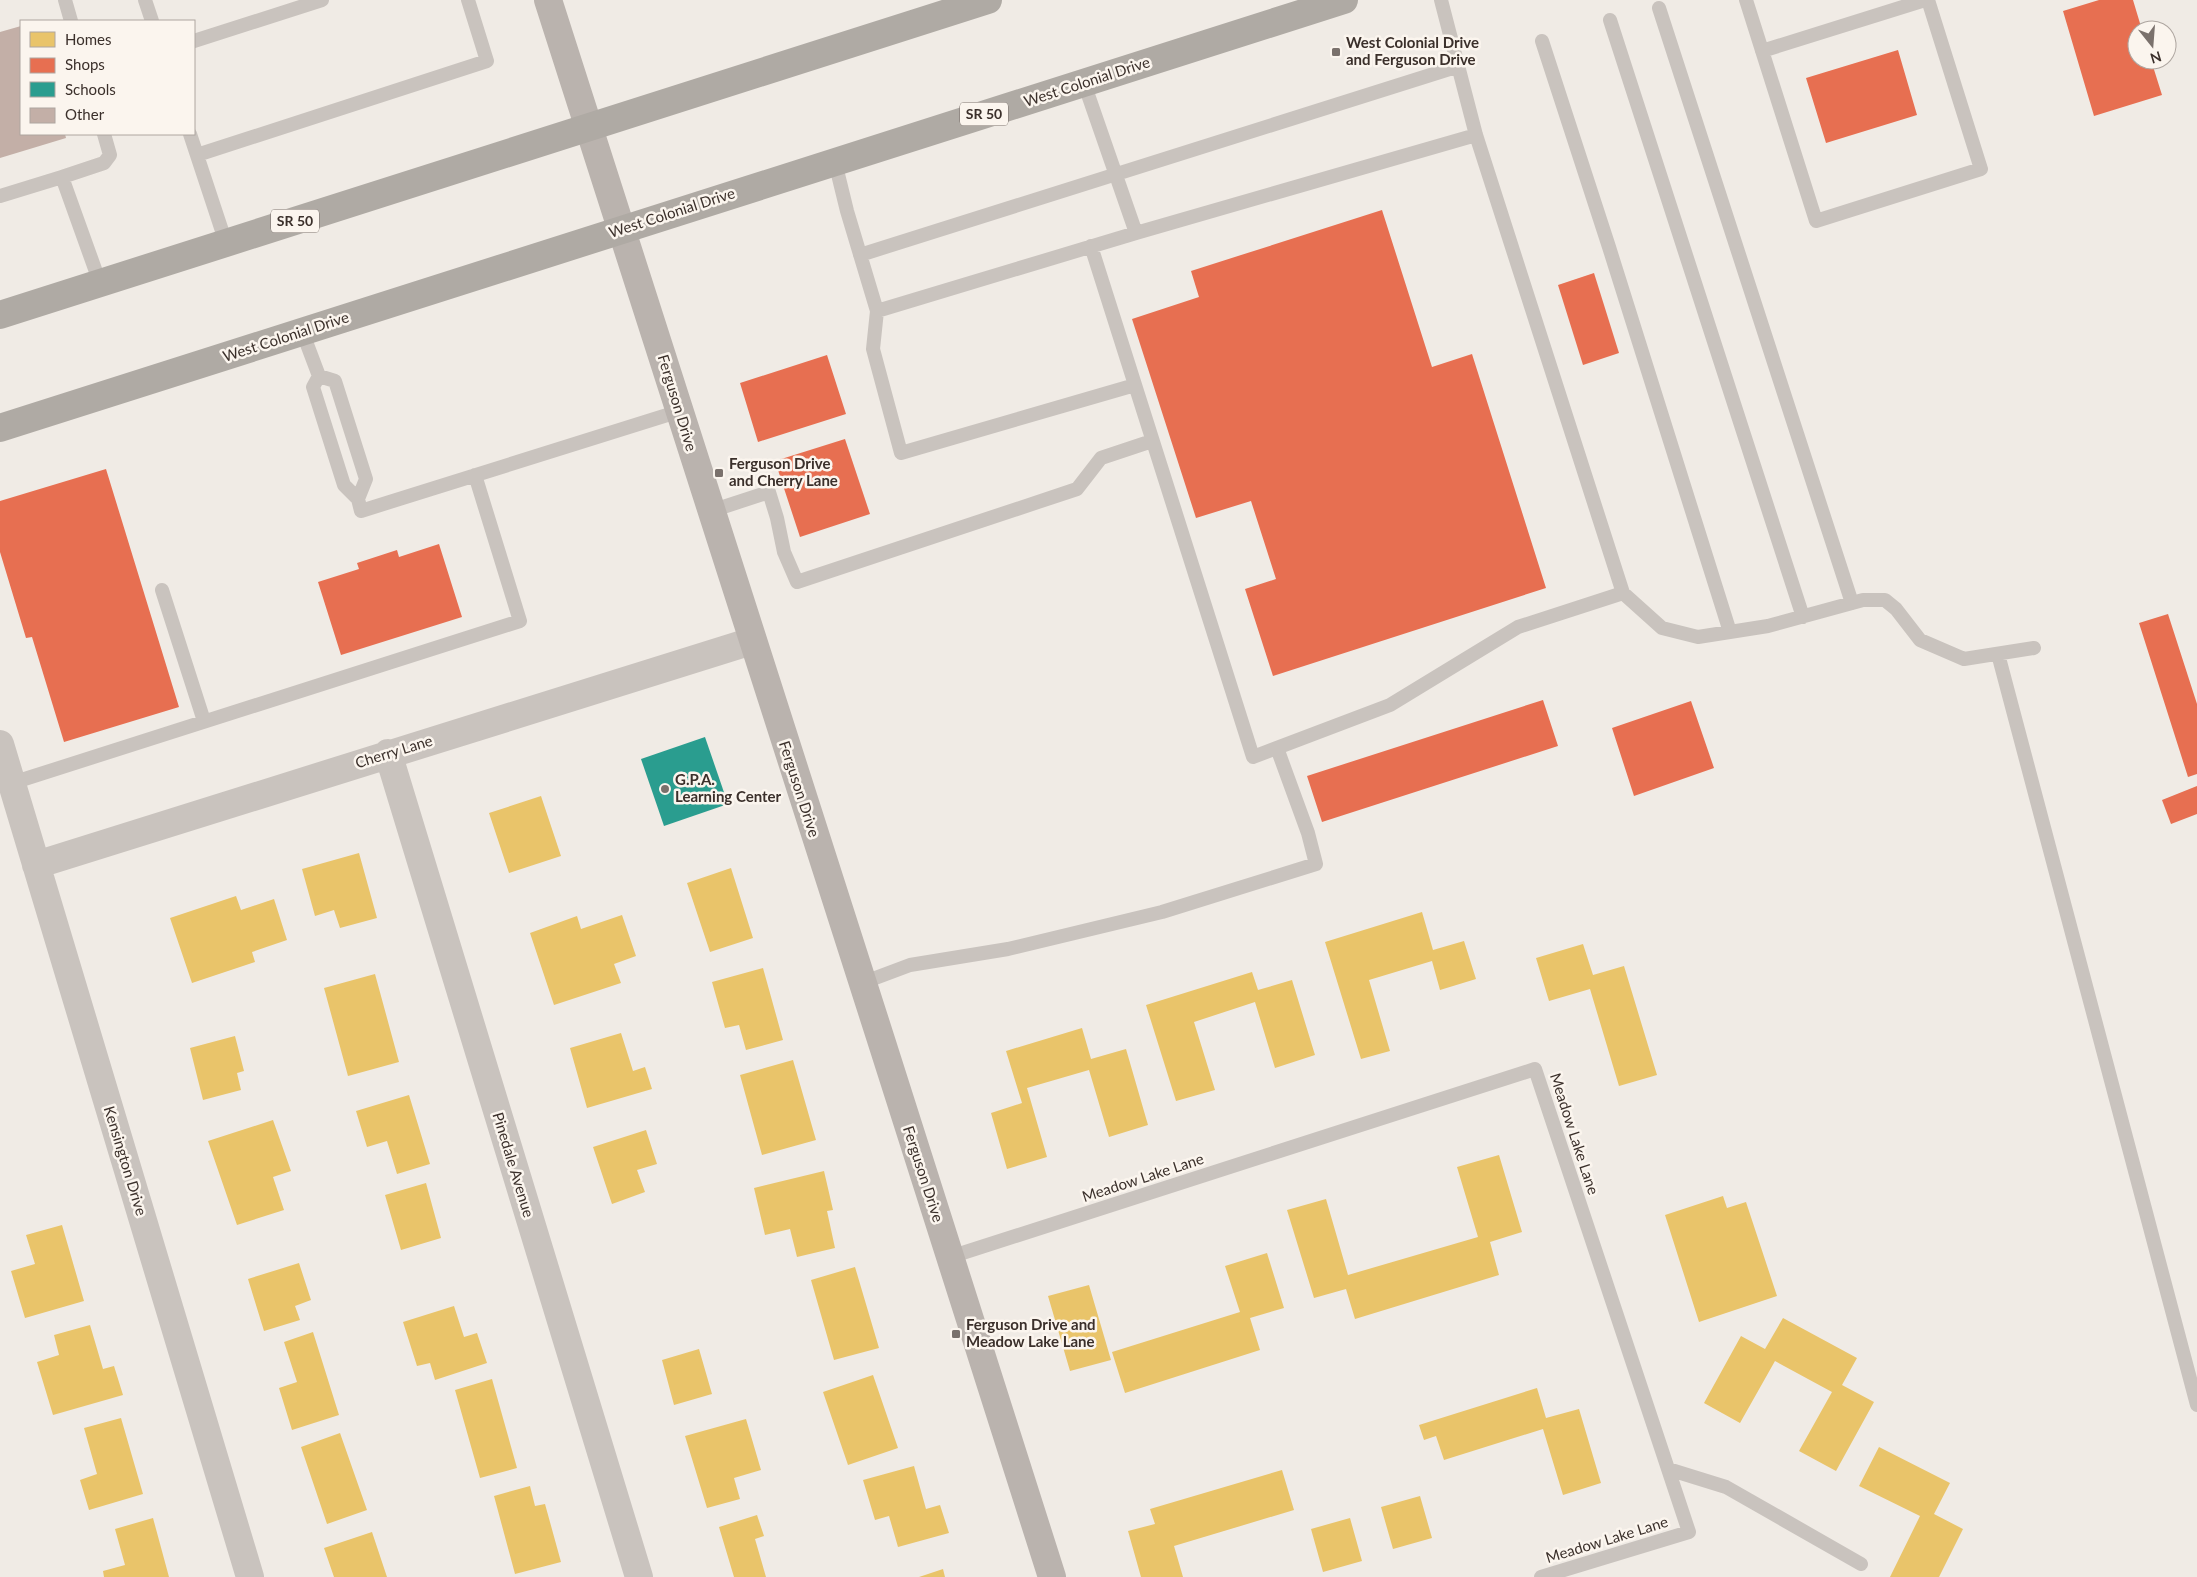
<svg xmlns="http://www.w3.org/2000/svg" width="2197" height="1577" font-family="Lato,sans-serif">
<rect width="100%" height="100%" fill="#f0ebe5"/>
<path fill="#e9c46a" d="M 541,796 L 561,856 L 509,873 L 489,813 Z
M 359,853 L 377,918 L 340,928 L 334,910 L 315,916 L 302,869 Z
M 731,868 L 753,938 L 710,952 L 687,883 Z
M 236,896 L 241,910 L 274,899 L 287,940 L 252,952 L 255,962 L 192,983 L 170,918 Z
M 1422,912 L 1433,950 L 1464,941 L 1476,979 L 1440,990 L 1432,961 L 1369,980 L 1390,1051 L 1361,1059 L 1325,942 Z
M 622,915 L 636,956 L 614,964 L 621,983 L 554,1005 L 530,933 L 577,916 L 581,929 Z
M 1583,944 L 1593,975 L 1624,966 L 1657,1075 L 1619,1086 L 1590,989 L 1549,1001 L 1536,958 Z
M 763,968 L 783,1040 L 746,1050 L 739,1025 L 725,1028 L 712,982 Z
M 1252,972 L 1258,990 L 1292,980 L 1315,1055 L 1275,1068 L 1255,1002 L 1194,1022 L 1215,1090 L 1176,1101 L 1146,1005 Z
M 375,974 L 399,1062 L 348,1076 L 324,988 Z
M 1082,1028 L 1091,1059 L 1126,1049 L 1148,1125 L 1109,1137 L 1089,1070 L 1027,1088 L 1047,1157 L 1007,1169 L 991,1113 L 1022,1103 L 1006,1051 Z
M 621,1033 L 633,1071 L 645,1067 L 652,1089 L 587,1108 L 570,1048 Z
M 235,1036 L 244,1071 L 237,1073 L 241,1090 L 203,1100 L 190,1048 Z
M 793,1060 L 816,1140 L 762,1155 L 740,1075 Z
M 409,1095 L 430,1164 L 397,1174 L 387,1141 L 367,1147 L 356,1111 Z
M 273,1120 L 291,1171 L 273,1177 L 284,1210 L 237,1225 L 208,1141 Z
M 646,1130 L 657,1164 L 637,1170 L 645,1192 L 612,1204 L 593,1147 Z
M 1499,1155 L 1522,1232 L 1490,1242 L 1499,1275 L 1355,1319 L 1346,1289 L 1314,1298 L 1287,1210 L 1326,1199 L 1348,1275 L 1478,1237 L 1457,1167 Z
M 824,1171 L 833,1210 L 827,1211 L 835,1248 L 797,1257 L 790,1229 L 765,1235 L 754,1188 Z
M 426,1183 L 441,1238 L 401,1250 L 385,1195 Z
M 1723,1196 L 1727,1208 L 1746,1202 L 1777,1296 L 1699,1322 L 1665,1215 Z
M 62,1225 L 84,1301 L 25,1318 L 11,1271 L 35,1264 L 26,1235 Z
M 1267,1253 L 1284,1308 L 1250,1318 L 1260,1350 L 1125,1393 L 1112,1352 L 1240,1312 L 1225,1266 Z
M 299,1263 L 311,1300 L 295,1306 L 300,1320 L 264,1331 L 248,1279 Z
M 855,1267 L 879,1348 L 834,1360 L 811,1280 Z
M 1089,1285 L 1111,1360 L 1070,1371 L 1048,1296 Z
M 454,1306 L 464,1337 L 477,1333 L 487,1363 L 435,1380 L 430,1363 L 417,1366 L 403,1322 Z
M 1783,1318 L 1857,1358 L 1842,1385 L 1874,1402 L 1836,1471 L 1799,1451 L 1832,1392 L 1775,1361 L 1740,1423 L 1704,1403 L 1741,1336 L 1765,1349 Z
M 90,1325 L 103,1369 L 114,1366 L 123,1395 L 53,1415 L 37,1362 L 59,1355 L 54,1335 Z
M 313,1332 L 339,1415 L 292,1430 L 279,1388 L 297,1382 L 284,1342 Z
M 699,1349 L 712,1394 L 674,1405 L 662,1360 Z
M 873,1375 L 898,1448 L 848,1465 L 823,1392 Z
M 492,1379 L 517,1468 L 480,1478 L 455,1390 Z
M 1537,1388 L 1546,1418 L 1579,1409 L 1601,1483 L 1563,1495 L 1543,1429 L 1444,1460 L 1436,1436 L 1424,1440 L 1419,1425 Z
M 121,1418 L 143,1494 L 89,1510 L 80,1480 L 97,1474 L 84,1428 Z
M 746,1419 L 761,1470 L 734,1478 L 740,1499 L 707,1508 L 685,1436 Z
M 340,1433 L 367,1510 L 327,1524 L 301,1447 Z
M 1879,1447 L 1950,1483 L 1934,1514 L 1963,1529 L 1939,1577 L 1890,1577 L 1920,1516 L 1859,1486 Z
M 914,1466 L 926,1509 L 940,1505 L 949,1533 L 898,1547 L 889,1516 L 875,1520 L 863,1480 Z
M 1282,1470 L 1294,1510 L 1174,1546 L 1183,1577 L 1141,1577 L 1128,1531 L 1155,1524 L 1150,1509 Z
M 530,1486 L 535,1506 L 545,1504 L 561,1562 L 515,1574 L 494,1496 Z
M 1420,1496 L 1432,1538 L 1393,1549 L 1381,1507 Z
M 757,1515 L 764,1536 L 755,1539 L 766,1577 L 734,1577 L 719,1527 Z
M 153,1518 L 169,1577 L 104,1577 L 103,1571 L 125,1565 L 115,1529 Z
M 1350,1518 L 1362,1561 L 1323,1572 L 1311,1529 Z
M 372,1532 L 387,1577 L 334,1577 L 324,1548 Z
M 943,1569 L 945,1577 L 919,1577 Z"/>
<path fill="#e76f51" d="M 2099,0 L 2133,0 L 2142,30 L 2137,30 L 2137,60 L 2151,60 L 2162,95 L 2094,116 L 2063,11 Z
M 1898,50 L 1917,115 L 1826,143 L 1806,78 Z
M 1382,210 L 1432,367 L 1472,354 L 1546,588 L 1273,676 L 1245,589 L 1276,579 L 1251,501 L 1196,518 L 1132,319 L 1199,297 L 1191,271 Z
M 1594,273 L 1619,353 L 1583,365 L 1558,285 Z
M 827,355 L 846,414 L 758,442 L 740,383 Z
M 845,439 L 870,514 L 800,537 L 775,461 Z
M 106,469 L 179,707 L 64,742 L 32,637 L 26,638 L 0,552 L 0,501 Z
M 439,544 L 462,617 L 341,655 L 318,582 L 359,569 L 357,563 L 397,550 L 399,557 Z
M 2168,614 L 2197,704 L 2197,774 L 2188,777 L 2139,623 Z
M 1543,700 L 1558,746 L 1322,822 L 1307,776 Z
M 1691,701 L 1714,768 L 1634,796 L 1612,728 Z
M 2197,786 L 2197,814 L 2171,824 L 2162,800 Z"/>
<path fill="#2a9d8f" d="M 705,737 L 728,804 L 664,826 L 641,759 Z"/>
<path fill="#c3afa7" d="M 21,26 L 21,134 L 65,134 L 66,138 L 0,158 L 0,32 Z"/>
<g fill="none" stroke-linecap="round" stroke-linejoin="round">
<path stroke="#c9c3be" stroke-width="14" d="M 65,0 L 71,21
M 145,0 L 152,21
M 1746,0 L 1816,221 L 1981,169 L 1928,0
M 1659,8 L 1852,603
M 1610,20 L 1803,617
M 194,41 L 322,0
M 1542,41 L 1609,247 L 1730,632
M 1762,51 L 1925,0
M 190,134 L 226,243
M 197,155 L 487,61 L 468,0
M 835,162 L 847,211 L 877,311 L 1136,233 L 1084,83
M 62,177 L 104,163 L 110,155 L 104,134
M 0,196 L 62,177 L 100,283
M 1136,233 L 1476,135
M 1091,246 L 1253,757 L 1390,705 L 1518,627 L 1623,593 L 1476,135 L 1441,0
M 860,255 L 1459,66
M 877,311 L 873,349 L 901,453 L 1135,385
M 302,331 L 319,376
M 319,376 L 335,381 L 366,479 L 358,499 L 344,485 L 313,387 Z
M 358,499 L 361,511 L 680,411
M 711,511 L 769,492 L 777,518 L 784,552 L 797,582 L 1077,489 L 1101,458 L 1152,441
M 162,590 L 204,721
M 1623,593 L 1662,628 L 1698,637 L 1768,626 L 1863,600 L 1885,600 L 1896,609 L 1920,640 L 1964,659 L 2034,648
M 1998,654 L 2197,1405
M 12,783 L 520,621 L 475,475
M 862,983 L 910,965 L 1008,949 L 1162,912 L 1316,864 L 1308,833 L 1277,748
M 950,1257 L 1535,1069 L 1689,1532 L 1541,1577
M 1668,1469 L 1726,1487 L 1861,1564"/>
<path stroke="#c9c3be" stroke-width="28" d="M 0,744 L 250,1577
M 388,753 L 639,1577
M 36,865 L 752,641"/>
<path stroke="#bab3ae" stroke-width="28" d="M 548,0 C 717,526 885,1051 1052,1577"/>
<path stroke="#afaaa4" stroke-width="28" d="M 0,315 L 988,0
M 0,428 L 1344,0"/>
</g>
<g fill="#7a716c" stroke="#fbf5ee" stroke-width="2">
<rect x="1331" y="47" width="10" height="10" rx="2.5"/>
<rect x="714" y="468" width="10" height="10" rx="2.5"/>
<circle cx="665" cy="789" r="5"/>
<rect x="951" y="1329" width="10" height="10" rx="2.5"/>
</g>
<g text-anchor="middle" stroke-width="5" stroke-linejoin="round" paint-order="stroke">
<g fill="#fbf5ee" stroke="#756b66" stroke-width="1">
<rect x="960" y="102.5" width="48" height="23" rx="4"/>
<rect x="271" y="209.5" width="48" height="23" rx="4"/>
</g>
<g font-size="14" font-weight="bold" fill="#3b302b">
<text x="984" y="119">SR 50</text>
<text x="295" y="226">SR 50</text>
</g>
<g font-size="15" font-weight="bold" fill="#3b302b" stroke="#fbf5ee" text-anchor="start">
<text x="1346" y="48">West Colonial Drive<tspan x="1346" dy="17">and Ferguson Drive</tspan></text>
<text x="729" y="469">Ferguson Drive<tspan x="729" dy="17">and Cherry Lane</tspan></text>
<text x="675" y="785">G.P.A.<tspan x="675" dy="17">Learning Center</tspan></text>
<text x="966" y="1330">Ferguson Drive and<tspan x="966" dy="17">Meadow Lake Lane</tspan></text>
</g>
<g font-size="15" fill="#3b302b" stroke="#fbf5ee">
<text transform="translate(1087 82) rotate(-18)" y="5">West Colonial Drive</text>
<text transform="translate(672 213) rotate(-18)" y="5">West Colonial Drive</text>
<text transform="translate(286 337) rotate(-18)" y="5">West Colonial Drive</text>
<text transform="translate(677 403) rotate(73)" y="5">Ferguson Drive</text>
<text transform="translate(394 752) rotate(-17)" y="5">Cherry Lane</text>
<text transform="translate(799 789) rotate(72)" y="5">Ferguson Drive</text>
<text transform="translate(1574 1134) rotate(72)" y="5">Meadow Lake Lane</text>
<text transform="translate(125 1161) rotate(73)" y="5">Kensington Drive</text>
<text transform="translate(513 1165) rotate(73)" y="5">Pinedale Avenue</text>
<text transform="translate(923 1174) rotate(72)" y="5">Ferguson Drive</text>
<text transform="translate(1143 1178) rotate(-18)" y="5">Meadow Lake Lane</text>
<text transform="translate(1607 1540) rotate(-17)" y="5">Meadow Lake Lane</text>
</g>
</g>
<rect x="20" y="20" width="175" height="115" fill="#fbf5ee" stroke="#aea6a0"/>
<rect x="30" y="32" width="25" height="15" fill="#e9c46a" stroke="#aea6a0"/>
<text x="65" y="45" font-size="15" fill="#3b302b">Homes</text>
<rect x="30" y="58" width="25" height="15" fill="#e76f51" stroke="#aea6a0"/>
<text x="65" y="70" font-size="15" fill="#3b302b">Shops</text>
<rect x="30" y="82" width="25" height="15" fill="#2a9d8f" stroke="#aea6a0"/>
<text x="65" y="95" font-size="15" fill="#3b302b">Schools</text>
<rect x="30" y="108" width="25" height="15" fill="#c3afa7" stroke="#aea6a0"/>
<text x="65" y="120" font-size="15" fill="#3b302b">Other</text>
<g transform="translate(2152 45) rotate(163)"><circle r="24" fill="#fbf5ee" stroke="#aea6a0"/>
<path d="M0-4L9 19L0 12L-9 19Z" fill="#7a716c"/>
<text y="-8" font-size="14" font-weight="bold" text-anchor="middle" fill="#3b302b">N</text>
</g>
</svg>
